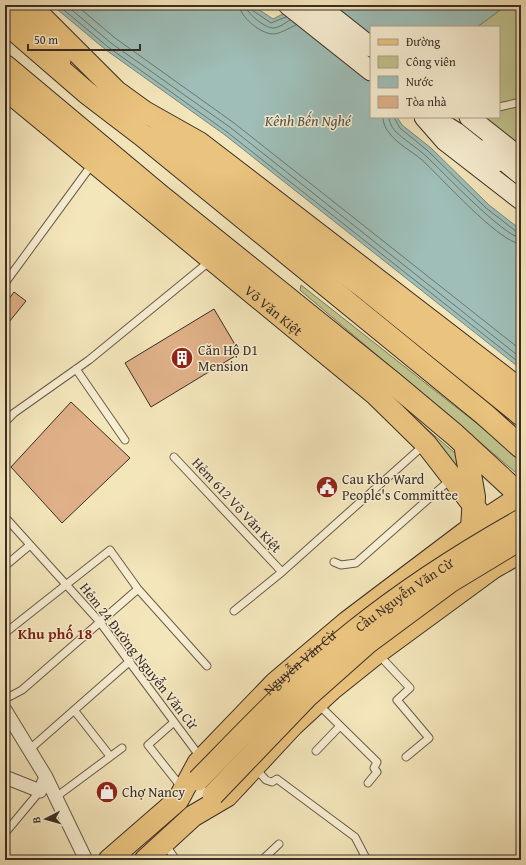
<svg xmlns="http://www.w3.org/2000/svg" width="526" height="865" font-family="'Gentium Book Plus',serif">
<rect width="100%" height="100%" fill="#f4e6bb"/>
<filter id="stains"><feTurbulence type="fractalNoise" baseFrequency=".005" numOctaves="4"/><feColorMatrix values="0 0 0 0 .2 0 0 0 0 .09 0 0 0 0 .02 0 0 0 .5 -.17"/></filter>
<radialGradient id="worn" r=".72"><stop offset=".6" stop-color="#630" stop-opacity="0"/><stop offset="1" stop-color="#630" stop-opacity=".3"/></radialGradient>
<path fill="#c0c38d" stroke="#7d7859" d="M 507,5 L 521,5 L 521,149 L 481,117 L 499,117 L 499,27 L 477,27 Z
M 301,285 L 513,452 L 521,461 L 521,477 L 300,290 Z
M 415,419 L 482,476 L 470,479 L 434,443 Z"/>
<path fill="#9ebeb7" stroke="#76847d" d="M 52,5 L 252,5 L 273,19 L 301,5 L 507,5 L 477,27 L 371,27 L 371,117 L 397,117 L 402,125 L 431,148 L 489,205 L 521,230 L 521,369 L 225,135 L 106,50 Z"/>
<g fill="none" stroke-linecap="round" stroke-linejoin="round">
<path stroke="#6c766e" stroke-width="1" d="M 58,5 L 108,47 L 227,132 L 521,364
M 66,5 L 111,43 L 231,128 L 521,358
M 76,5 L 115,38 L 234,123 L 521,350
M 239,5 C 240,17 261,34 273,34 C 280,34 289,28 296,25
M 245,5 C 246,13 265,28 273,28 C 279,28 285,23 290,20
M 250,5 L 252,10 L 271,23 L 286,17
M 383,117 C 383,124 386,129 390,134 C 398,144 411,151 421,159 C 440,176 499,243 521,244
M 389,117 C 389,122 392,127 395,131 C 404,140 416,147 426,156 C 442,171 504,237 521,238
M 394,117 L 400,128 L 428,151 L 486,208 L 517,232 L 521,233"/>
</g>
<path fill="#e0b188" stroke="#3a2d25" d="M 14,292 L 26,301 L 5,327 L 5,304 Z
M 214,309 L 240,353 L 151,407 L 125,363 Z
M 71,402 L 130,458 L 62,523 L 11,467 Z"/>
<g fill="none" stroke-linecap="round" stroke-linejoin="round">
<g stroke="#685b4a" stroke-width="9">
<path id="service" d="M 499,107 L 521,102
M 5,283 L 93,163
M 76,369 L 125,440
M 5,422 L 14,413 L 89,360 L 210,261
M 174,457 L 282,572
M 5,517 L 99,621 L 201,758
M 334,562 L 341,565 L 356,563 L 451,479
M 5,566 L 30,545
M 234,611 L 282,572 L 424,445
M 5,633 L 110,550 L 138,589 L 207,666
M 378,654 L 410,688 L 397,700 L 429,738 L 406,757
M 5,699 L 22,690 L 138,589
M 319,705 L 377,762 L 374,768 L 377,772 L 368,783
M 74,710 L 110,756
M 174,722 L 148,745 L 182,788
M 30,749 L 130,661
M 316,751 L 340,726
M 255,768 L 266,780 L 272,782 L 277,779 L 355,837 L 367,860
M 56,797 L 122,748
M 5,833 L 40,791
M 165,844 L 176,860
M 262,860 L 279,844"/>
</g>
<g stroke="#685b4a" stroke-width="15">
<path id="minor" d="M 5,710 L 46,777 L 40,791 L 5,777
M 46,777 L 86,860"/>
</g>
<g stroke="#3a2d25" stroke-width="21">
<path id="secondary" d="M 288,5 L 371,71
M 318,5 L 371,47
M 424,117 L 445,141 L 521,200
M 469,117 L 521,158
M 433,118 L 456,132 L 495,163
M 488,148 L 521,175"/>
</g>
<g stroke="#3a2d25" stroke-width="23">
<g id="primary">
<path d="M 9,5 L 27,21 L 60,61"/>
<path d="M 30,5 L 116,91 L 145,112 L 200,143 L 521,390"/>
<path id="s1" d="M 5,89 L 376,395 L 426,444 L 484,519 L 521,555"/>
<path d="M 144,136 L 180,147 L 245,199 L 363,287 L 521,415"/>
<path id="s2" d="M 109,860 L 178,800 L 198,763 L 275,683 L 347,622 L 466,532 L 521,496"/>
<path d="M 145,860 L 193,816 L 227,796 L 293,725 L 332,689 L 377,653 L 493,568 L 521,552"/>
</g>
</g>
<g stroke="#3a2d25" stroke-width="24">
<path id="trunk" d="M 5,22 L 87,93 L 142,135 L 484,414 L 521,447
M 5,66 L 158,194 L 393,383 L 455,435 L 521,496
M 465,444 L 474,497 L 472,528"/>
</g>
<use href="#service" stroke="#f8efd3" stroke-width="7"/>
<use href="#minor" stroke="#f8efd3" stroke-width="13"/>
<use href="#secondary" stroke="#f8efd3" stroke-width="19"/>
<use href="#primary" stroke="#eac37e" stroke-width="21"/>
<use href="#trunk" stroke="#eac37e" stroke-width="22"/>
<g stroke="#3a2d25" stroke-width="23" stroke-linecap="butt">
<g id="primary-bridge">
<path id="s3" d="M 198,780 C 248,729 298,676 354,631 C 405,590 464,552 521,520"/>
<path d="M 213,795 L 307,697 L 369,642 L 450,582 L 521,539"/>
</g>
</g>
<use href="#primary-bridge" stroke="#eac37e" stroke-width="21"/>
</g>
<defs>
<g id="building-disc" transform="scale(1.15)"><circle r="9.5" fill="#8f2418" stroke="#f8efd3"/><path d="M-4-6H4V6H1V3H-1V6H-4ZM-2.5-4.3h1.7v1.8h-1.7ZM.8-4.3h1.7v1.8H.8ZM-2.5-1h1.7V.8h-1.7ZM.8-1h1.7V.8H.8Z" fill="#fff"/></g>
<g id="civic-disc" transform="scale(1.15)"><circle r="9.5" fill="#8f2418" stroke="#f8efd3"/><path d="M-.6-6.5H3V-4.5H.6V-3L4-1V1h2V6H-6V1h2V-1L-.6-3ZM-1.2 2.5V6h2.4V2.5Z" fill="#fff"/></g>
<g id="shop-disc" transform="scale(1.15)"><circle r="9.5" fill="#8f2418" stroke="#f8efd3"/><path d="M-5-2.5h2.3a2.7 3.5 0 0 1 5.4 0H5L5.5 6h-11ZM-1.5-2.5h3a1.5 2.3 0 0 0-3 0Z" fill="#fff"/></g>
</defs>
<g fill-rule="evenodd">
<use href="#building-disc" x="182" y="358"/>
<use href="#civic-disc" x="327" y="487"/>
<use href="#shop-disc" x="107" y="792"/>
</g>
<g text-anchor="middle" stroke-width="3" stroke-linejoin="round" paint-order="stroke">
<g font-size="14" fill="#3a2d25" stroke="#f8efd3">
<text dy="5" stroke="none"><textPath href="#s1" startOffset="348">Võ Văn Kiệt</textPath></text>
<text transform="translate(237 505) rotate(47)" y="5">Hẻm 612 Võ Văn Kiệt</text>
<text dy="5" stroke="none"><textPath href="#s3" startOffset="278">Cầu Nguyễn Văn Cừ</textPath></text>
<text transform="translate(139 656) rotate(52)" y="5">Hẻm 24 Đường Nguyễn Văn Cừ</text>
<text dy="5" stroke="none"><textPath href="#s2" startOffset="277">Nguyễn Văn Cừ</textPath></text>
</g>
<g font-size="14" fill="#3a2d25" stroke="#f8efd3" text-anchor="start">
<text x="198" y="355">Căn Hộ D1<tspan x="198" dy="16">Mension</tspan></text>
<text x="342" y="484">Cau Kho Ward<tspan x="342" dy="16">People's Committee</tspan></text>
<text x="122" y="797">Chợ Nancy</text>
</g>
<g font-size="15" font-style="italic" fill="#53514a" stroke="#f8efd3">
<text x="308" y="126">Kênh Bến Nghé</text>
</g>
<g font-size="15" font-weight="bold" fill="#7a1f14" stroke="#f8efd3">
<text x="55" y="639">Khu phố 18</text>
</g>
</g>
<rect width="526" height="865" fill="none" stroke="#f4e6bb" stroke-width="20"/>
<rect x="6" y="6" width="514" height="853" fill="none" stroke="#3a2d25" stroke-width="2"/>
<rect x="10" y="10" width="506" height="845" fill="none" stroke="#3a2d25"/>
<rect x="370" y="26" width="130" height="92" fill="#f8efd3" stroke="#aca18d"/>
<rect x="378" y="39" width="20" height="6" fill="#eac37e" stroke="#aca18d"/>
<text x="406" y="46" font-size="12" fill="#3a2d25">Đường</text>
<rect x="378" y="56" width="20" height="12" fill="#c0c38d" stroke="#aca18d"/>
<text x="406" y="66" font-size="12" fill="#3a2d25">Công viên</text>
<rect x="378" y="76" width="20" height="12" fill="#9ebeb7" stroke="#aca18d"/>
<text x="406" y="86" font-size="12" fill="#3a2d25">Nước</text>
<rect x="378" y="96" width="20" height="12" fill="#e0b188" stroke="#aca18d"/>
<text x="406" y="106" font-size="12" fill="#3a2d25">Tòa nhà</text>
<g transform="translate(46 819) rotate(264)" stroke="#f8efd3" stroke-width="3" paint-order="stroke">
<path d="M0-3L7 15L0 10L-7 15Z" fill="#3a2d25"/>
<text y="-6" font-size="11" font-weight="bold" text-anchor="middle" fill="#3a2d25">B</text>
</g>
<path d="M28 44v6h112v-6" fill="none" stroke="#3a2d25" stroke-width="2"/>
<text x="34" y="44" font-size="12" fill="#3a2d25" stroke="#f8efd3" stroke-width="3" paint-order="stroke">50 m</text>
<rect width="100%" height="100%" filter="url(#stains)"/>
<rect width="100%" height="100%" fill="url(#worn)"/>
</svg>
